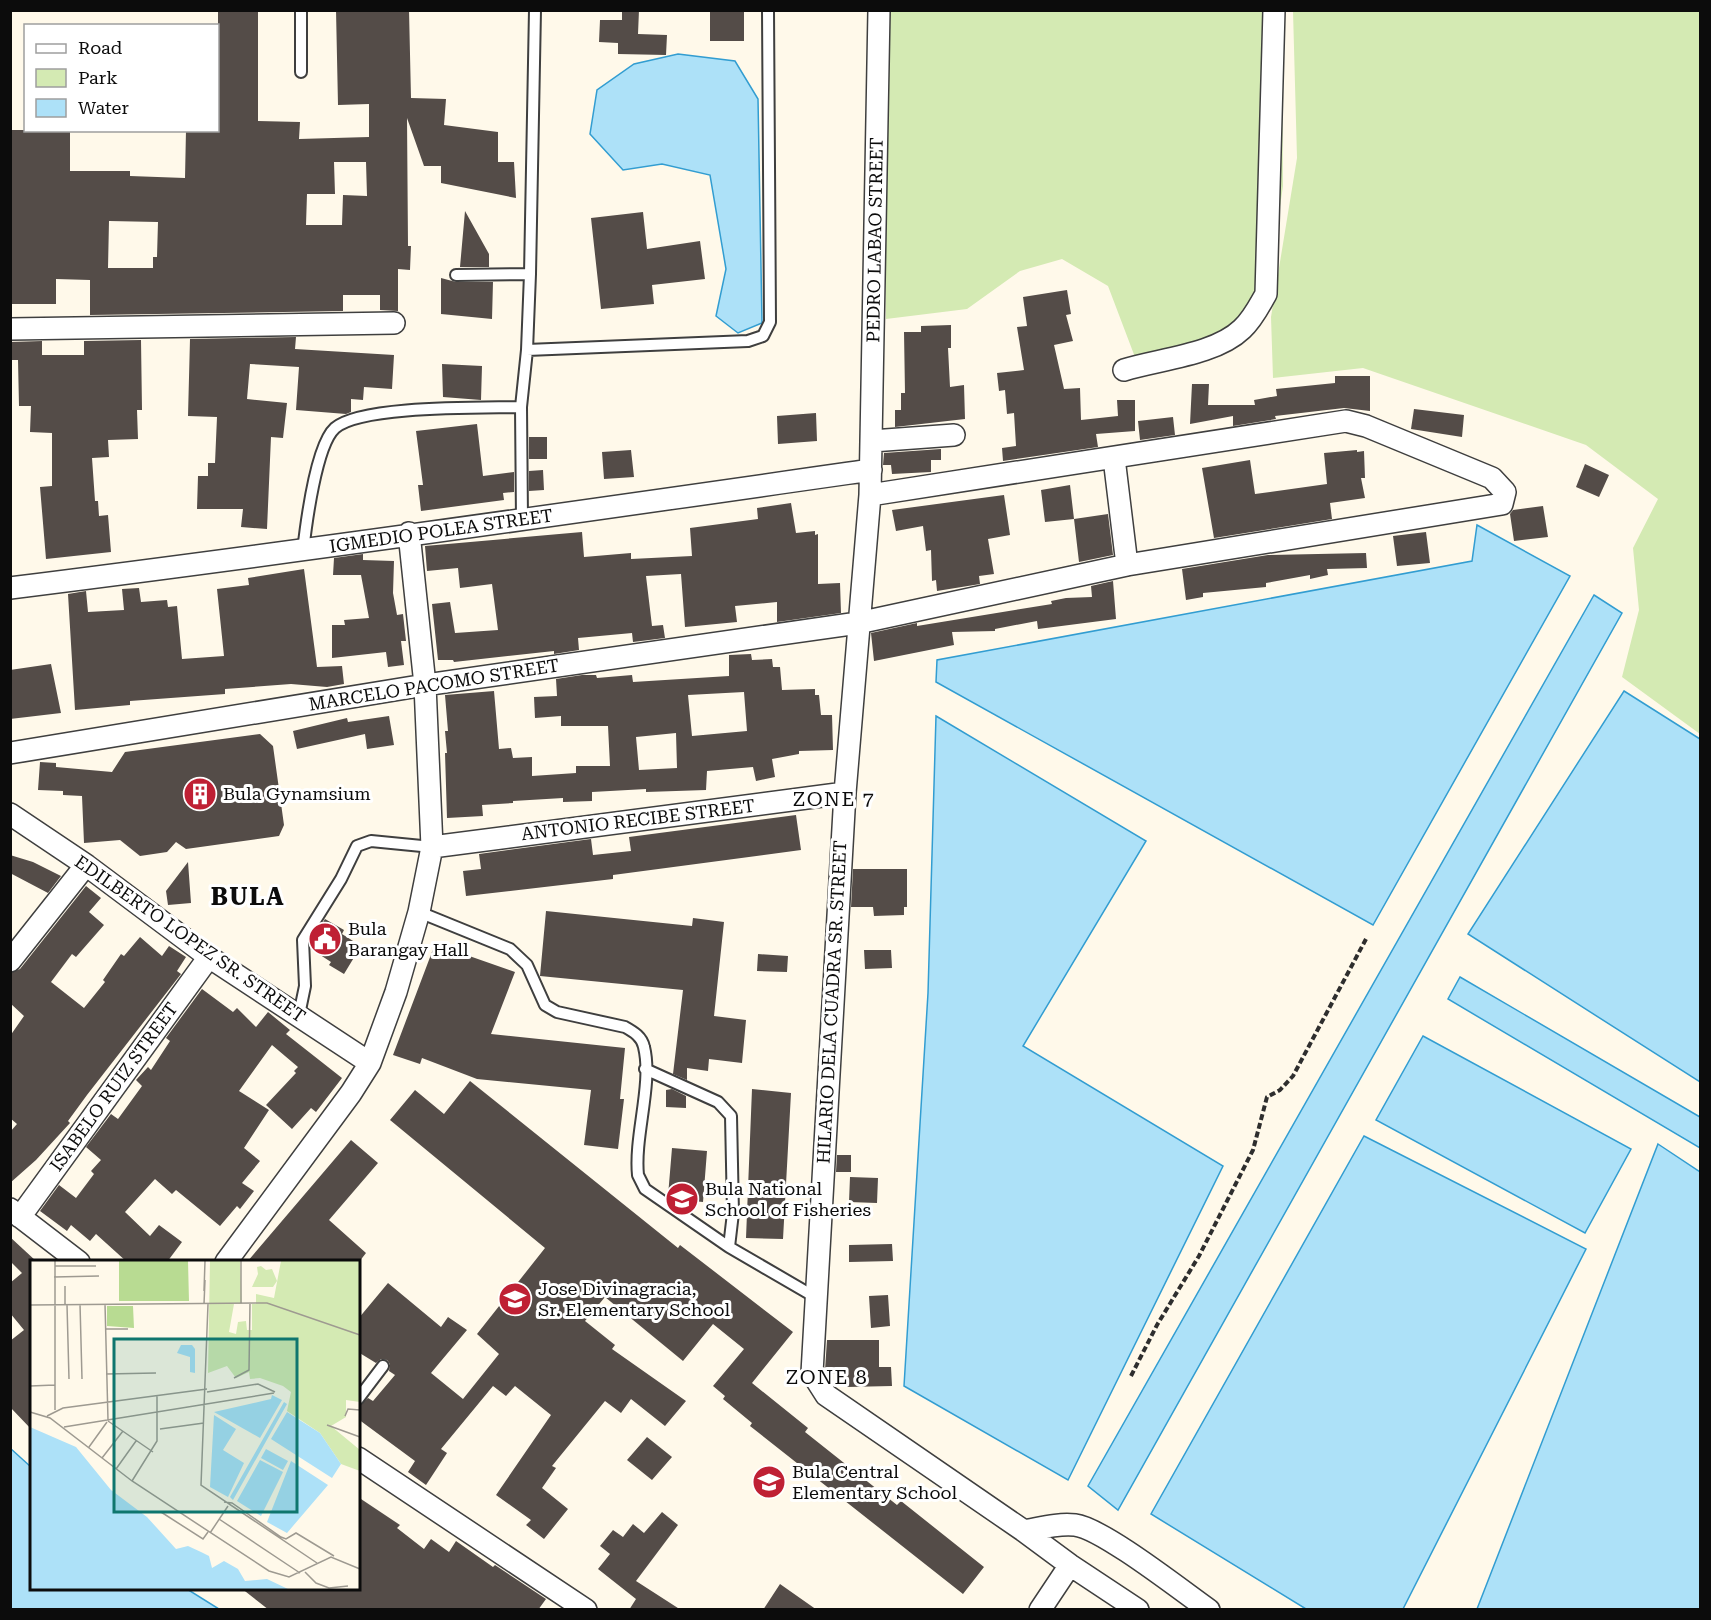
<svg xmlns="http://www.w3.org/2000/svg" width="1711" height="1620" font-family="'Roboto Serif',serif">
<rect width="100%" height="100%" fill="#fff9ea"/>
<path fill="#d4eab3" d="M 883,11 L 1282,11 L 1283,186 L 1264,317 L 1141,373 L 1108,286 L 1062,259 L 1020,271 L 967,309 L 886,319 Z
M 1293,11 L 1700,11 L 1700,734 L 1622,677 L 1639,610 L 1633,548 L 1658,499 L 1586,445 L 1363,368 L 1273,378 L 1271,317 L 1297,158 Z"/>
<path fill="#ade1f8" stroke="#329dd1" stroke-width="1.5" d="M 678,54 L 735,61 L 758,99 L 762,323 L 738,333 L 716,316 L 726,269 L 710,175 L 662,164 L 623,170 L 590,134 L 597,90 L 634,64 Z
M 1477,525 L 1570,576 L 1373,925 L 936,682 L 937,660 L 1472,561 Z
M 1594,595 L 1622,613 L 1118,1510 L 1088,1486 Z
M 1624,691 L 1700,739 L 1700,1082 L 1468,934 Z
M 936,716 L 1146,841 L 1023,1046 L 1223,1166 L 1068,1480 L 904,1386 L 928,993 Z
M 1460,977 L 1700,1117 L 1700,1148 L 1448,999 Z
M 1423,1036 L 1631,1149 L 1585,1233 L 1376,1120 Z
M 1364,1136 L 1586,1249 L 1403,1609 L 1306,1609 L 1151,1514 Z
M 1658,1144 L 1700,1172 L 1700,1609 L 1477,1609 Z
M 10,1448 L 31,1467 L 32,1588 L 187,1589 L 219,1609 L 11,1609 Z"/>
<path fill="#544c48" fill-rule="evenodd" d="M 218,10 L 258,10 L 258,121 L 300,122 L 299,139 L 369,137 L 369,104 L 338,105 L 336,10 L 409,10 L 411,98 L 446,99 L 444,125 L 498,132 L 498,162 L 514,162 L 516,198 L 441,183 L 441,166 L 424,166 L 407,118 L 408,246 L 411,246 L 410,270 L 398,269 L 398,311 L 380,310 L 380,295 L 343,295 L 343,311 L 90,315 L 90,280 L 56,279 L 56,304 L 11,304 L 10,130 L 70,130 L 70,171 L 130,171 L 130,176 L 185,178 L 186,130 L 218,130 ZM 334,162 L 366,162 L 367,196 L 343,195 L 342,225 L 306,225 L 307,194 L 335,194 ZM 109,221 L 158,222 L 157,257 L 153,257 L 153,268 L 108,268 Z
M 622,10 L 639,10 L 638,34 L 667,35 L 666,55 L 618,54 L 618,43 L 599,42 L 600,20 L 622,20 Z
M 710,10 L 744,10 L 744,41 L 710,41 Z
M 465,211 L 489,254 L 489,267 L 460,267 Z
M 643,212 L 647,249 L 700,241 L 705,279 L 652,285 L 654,304 L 601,309 L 591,218 Z
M 441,278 L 456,282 L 493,282 L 492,319 L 441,314 Z
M 1067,290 L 1071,314 L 1066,315 L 1073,341 L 1054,345 L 1064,389 L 1080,388 L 1081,420 L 1118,416 L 1117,400 L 1135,400 L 1135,431 L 1096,434 L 1098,447 L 1003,461 L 1002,448 L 1016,446 L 1014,413 L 1007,414 L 1005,390 L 999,391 L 997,373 L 1024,370 L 1017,327 L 1027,326 L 1023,297 Z
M 951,325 L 951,348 L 948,348 L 950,387 L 964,385 L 965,419 L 895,427 L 895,410 L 901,410 L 901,393 L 905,393 L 904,332 L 921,332 L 921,326 Z
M 296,337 L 295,349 L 394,355 L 392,389 L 364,387 L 363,400 L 351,399 L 351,412 L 346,414 L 296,410 L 299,367 L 250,364 L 247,399 L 287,403 L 283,438 L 271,437 L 267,529 L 241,527 L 243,509 L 197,509 L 198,476 L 208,476 L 208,463 L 215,463 L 217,417 L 188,416 L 190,339 Z
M 141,340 L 142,410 L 137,410 L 138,439 L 108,440 L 109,457 L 92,458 L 95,501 L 98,501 L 99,516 L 108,515 L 111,552 L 46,559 L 40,487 L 52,486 L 52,433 L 30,432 L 31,406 L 19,406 L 18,360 L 10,360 L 10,342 L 42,341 L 42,355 L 84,355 L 84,341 Z
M 442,364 L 482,366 L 481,400 L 443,397 Z
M 1335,376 L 1370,376 L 1370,411 L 1344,408 L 1275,416 L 1276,419 L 1233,426 L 1233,416 L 1190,424 L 1192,384 L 1209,384 L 1208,405 L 1255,405 L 1254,400 L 1277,396 L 1276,389 L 1335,383 Z
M 1414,409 L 1464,415 L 1462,437 L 1411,429 Z
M 816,413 L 817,441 L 778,444 L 777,416 Z
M 1173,417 L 1175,435 L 1140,440 L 1138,421 Z
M 477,424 L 483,476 L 514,472 L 514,492 L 503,493 L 504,500 L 421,511 L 418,485 L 423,485 L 416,431 Z
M 529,437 L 547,437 L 547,459 L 529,459 Z
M 941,449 L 941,460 L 931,460 L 931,472 L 892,474 L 891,465 L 883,465 L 884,453 Z
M 631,450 L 634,477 L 604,479 L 602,452 Z
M 1357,450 L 1357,452 L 1364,451 L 1365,478 L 1361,478 L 1365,498 L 1330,503 L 1332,519 L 1214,538 L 1202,468 L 1250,460 L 1255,494 L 1327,484 L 1324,453 Z
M 1585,464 L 1609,475 L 1599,497 L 1576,487 Z
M 543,470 L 544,490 L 529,491 L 529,471 Z
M 1070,485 L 1074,519 L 1045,522 L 1041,490 Z
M 1004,495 L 1010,535 L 988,539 L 994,574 L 979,576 L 980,584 L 937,591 L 936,580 L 932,581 L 931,550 L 926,551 L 923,526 L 896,531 L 892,510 Z
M 791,503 L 796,533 L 815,531 L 815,535 L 818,534 L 818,584 L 840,583 L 841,613 L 777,622 L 777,602 L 735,606 L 737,622 L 685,627 L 681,574 L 646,576 L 652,626 L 663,625 L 665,638 L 633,642 L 632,633 L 578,638 L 579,650 L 554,654 L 554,651 L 454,662 L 453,660 L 438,660 L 432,604 L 450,602 L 455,633 L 498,630 L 492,584 L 460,588 L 458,568 L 427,571 L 425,546 L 582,532 L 584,557 L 631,553 L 631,559 L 692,556 L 690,528 L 758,519 L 757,508 Z
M 1543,506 L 1548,537 L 1514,541 L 1510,514 L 1513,510 Z
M 1108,514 L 1113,555 L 1079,562 L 1074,519 Z
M 1426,532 L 1430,563 L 1397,566 L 1393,536 Z
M 1366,553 L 1367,568 L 1327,569 L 1328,575 L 1310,579 L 1310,575 L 1266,583 L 1266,587 L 1203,593 L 1203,597 L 1186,600 L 1182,569 L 1268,555 Z
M 363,554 L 363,560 L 394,561 L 393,593 L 397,615 L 403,614 L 406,641 L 401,641 L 404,665 L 388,667 L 386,652 L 332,658 L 332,625 L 345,625 L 344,620 L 369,618 L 361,575 L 333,575 L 334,558 Z
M 304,569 L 317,667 L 342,666 L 344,684 L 327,687 L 291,684 L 225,689 L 225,694 L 130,701 L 130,705 L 75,710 L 68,594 L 86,591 L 88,612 L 124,610 L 122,589 L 139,588 L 141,602 L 167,600 L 168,607 L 177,606 L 182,659 L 224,656 L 217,589 L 249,585 L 248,578 Z
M 1113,581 L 1116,619 L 1038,629 L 1037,621 L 995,629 L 995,631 L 952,632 L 954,645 L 874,661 L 871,633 L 917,623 L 917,626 L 1052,604 L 1051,601 L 1066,598 L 1092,597 L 1091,586 Z
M 751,654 L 752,660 L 772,659 L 773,667 L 780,667 L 782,690 L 815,689 L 815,695 L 819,695 L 821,715 L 832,715 L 833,750 L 799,751 L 799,754 L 772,759 L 775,777 L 756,781 L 753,767 L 707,771 L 706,790 L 646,792 L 646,789 L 592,792 L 592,801 L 563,802 L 563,798 L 513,801 L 513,803 L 482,805 L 483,816 L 447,818 L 445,753 L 447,753 L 445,731 L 448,731 L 445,695 L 494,691 L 499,749 L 511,748 L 513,758 L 532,757 L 532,776 L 576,773 L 576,766 L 610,766 L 608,726 L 561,726 L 561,716 L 535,718 L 534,697 L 557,696 L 556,679 L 582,675 L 596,675 L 597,678 L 632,675 L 633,682 L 729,676 L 729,655 ZM 744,692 L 747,731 L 692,736 L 688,695 ZM 676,733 L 677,768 L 639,770 L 636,737 Z
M 51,664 L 61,713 L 10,719 L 10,670 Z
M 389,716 L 394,745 L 367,749 L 365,734 L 297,749 L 293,731 L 347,718 L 348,722 Z
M 260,734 L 273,746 L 284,825 L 279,836 L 186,849 L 176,842 L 167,852 L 140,856 L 120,840 L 84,843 L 82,796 L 63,795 L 63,791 L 38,790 L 40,762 L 56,763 L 56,767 L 112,772 L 125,752 Z
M 796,815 L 801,850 L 613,875 L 613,879 L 466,896 L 463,871 L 481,869 L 479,854 L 591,839 L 593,855 L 631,851 L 629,837 Z
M 10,855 L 33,862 L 61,876 L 48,893 L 10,873 Z
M 188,862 L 191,903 L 168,905 L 166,891 Z
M 853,869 L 907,869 L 907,907 L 904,907 L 904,915 L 874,916 L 873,907 L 851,907 Z
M 86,886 L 101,898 L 89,912 L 104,925 L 76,957 L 72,954 L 51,982 L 84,1008 L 105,982 L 103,980 L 121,954 L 124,956 L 140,937 L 162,956 L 169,946 L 186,957 L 177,971 L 181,974 L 87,1095 L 68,1121 L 70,1123 L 36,1160 L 10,1183 L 10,1132 L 17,1124 L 10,1118 L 10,1036 L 24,1016 L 10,1003 L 10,973 L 20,969 Z
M 546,911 L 692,926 L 693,918 L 724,922 L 714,1016 L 746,1020 L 742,1063 L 709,1059 L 708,1071 L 687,1068 L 687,1080 L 673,1074 L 683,990 L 540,976 Z
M 325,919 L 344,930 L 342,934 L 361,946 L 344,974 L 329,965 L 331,962 L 311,949 L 311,942 Z
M 435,944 L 515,972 L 491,1034 L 625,1048 L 620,1099 L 624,1099 L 618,1149 L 584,1145 L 591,1090 L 477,1079 L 422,1058 L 420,1064 L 393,1055 Z
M 864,950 L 891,950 L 892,968 L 865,969 Z
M 758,954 L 788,956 L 787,972 L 757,971 Z
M 202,989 L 233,1012 L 237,1008 L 256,1027 L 268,1012 L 290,1030 L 286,1034 L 342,1078 L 316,1112 L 311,1108 L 292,1129 L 266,1105 L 296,1073 L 294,1071 L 298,1067 L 272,1045 L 239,1091 L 269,1110 L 244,1148 L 260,1161 L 242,1183 L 254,1191 L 240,1209 L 237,1206 L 220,1226 L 176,1190 L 172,1194 L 155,1179 L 125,1212 L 150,1236 L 159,1225 L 182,1242 L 167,1262 L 127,1262 L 96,1234 L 90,1241 L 71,1225 L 67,1231 L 40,1211 L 59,1185 L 76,1198 L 94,1174 L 91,1171 L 101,1160 L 86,1147 L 111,1114 L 118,1119 L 142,1086 L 136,1080 L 148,1067 L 151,1070 L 170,1041 L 166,1038 Z
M 470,1081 L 678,1248 L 680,1245 L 793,1332 L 752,1383 L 808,1428 L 805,1432 L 897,1505 L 901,1501 L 984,1567 L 963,1594 L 750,1426 L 752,1423 L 723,1399 L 725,1396 L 713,1386 L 744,1349 L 713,1324 L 683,1361 L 605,1297 L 585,1321 L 615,1345 L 612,1349 L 686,1401 L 665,1426 L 631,1399 L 621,1413 L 605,1401 L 552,1466 L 556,1468 L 542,1488 L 568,1509 L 544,1539 L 526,1525 L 531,1520 L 496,1495 L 551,1415 L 515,1386 L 506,1396 L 493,1386 L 441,1449 L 447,1453 L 426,1485 L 408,1472 L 415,1461 L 358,1419 L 358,1406 L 368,1398 L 373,1401 L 395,1375 L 389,1371 L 390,1364 L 387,1360 L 381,1359 L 376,1363 L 358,1352 L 358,1319 L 388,1283 L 441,1327 L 448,1317 L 467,1330 L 431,1373 L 463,1399 L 499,1354 L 477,1334 L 545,1248 L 390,1120 L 415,1090 L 444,1114 Z
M 672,1089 L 686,1096 L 686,1108 L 666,1107 L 666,1090 Z
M 752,1089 L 791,1093 L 783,1239 L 746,1238 Z
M 351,1140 L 378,1163 L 329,1220 L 366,1253 L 359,1262 L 247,1262 Z
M 672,1148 L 707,1151 L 703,1202 L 673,1199 L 668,1196 Z
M 837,1155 L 851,1155 L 851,1172 L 836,1172 Z
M 850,1177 L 878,1178 L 877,1203 L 849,1202 Z
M 10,1237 L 36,1261 L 32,1262 L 32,1430 L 10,1407 L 10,1341 L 24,1330 L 10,1313 L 10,1283 L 22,1273 L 10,1261 Z
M 892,1244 L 893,1261 L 849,1262 L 849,1245 Z
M 888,1295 L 890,1326 L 871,1328 L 869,1296 Z
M 827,1340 L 879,1340 L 879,1367 L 891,1367 L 892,1386 L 847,1387 L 846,1373 L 827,1374 L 825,1370 Z
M 647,1437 L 672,1457 L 652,1480 L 627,1460 Z
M 358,1497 L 400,1525 L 397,1528 L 424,1549 L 431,1539 L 449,1552 L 456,1541 L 493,1567 L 495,1565 L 546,1599 L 538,1610 L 269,1610 L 241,1588 L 358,1588 Z
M 662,1512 L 678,1525 L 636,1581 L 681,1610 L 629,1610 L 636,1599 L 598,1569 L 610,1554 L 600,1546 L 613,1530 L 623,1537 L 633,1524 L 644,1533 Z
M 780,1584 L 817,1610 L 763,1610 Z"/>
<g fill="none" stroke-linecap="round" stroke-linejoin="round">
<g stroke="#3f3f3f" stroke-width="14">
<path id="lane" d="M 301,72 L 301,10
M 456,275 L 530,274
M 527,350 L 748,341 L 763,336 L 770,322 L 768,10
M 522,519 L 521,407 L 527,350 L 530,274 L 535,10
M 303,551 C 306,525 316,445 335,428 C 361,405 483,408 521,407
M 419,912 L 510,949 L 527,965 L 545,1005 L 557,1012 L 625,1027 C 634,1032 642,1037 644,1047 C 653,1084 634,1136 638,1175 L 645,1189 L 729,1247 L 733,1213 L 731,1116 L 718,1102 L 645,1069
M 299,1015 L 305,986 L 303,940 L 341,879 L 357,846 L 371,841 L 432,847
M 729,1247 L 815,1297
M 358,1399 L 383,1366"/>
</g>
<g stroke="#3f3f3f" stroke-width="24">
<path id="street" d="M 879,10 L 870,495 L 845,793 L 812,1373 L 826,1395 L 1024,1531 L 1070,1565 L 1138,1610
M 10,329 L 394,323
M 1124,370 C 1159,359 1215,355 1242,329 C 1253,319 1259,306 1266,294 L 1274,10
M 872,441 L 954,435
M 1114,458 L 1127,565
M 10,588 C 298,552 584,511 871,470
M 10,753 L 425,685 L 858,623 L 1127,565 L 1502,504 L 1505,492 L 1492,478 L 1366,426 L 1346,421 L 870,495
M 10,814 L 86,865 L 209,957 L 370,1063
M 432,847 L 845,793
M 10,961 L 86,865
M 10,1209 L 79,1262
M 20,1217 L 209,957
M 226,1262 L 351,1093 L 370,1063 L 396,992 L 419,912 L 432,847 L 425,685 L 409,533
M 358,1458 L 586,1610
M 1024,1531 C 1041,1528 1058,1523 1075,1525 C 1102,1528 1182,1591 1209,1610
M 1040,1610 L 1070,1565"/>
</g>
<path stroke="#2e2e2e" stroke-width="4" stroke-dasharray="6 3" stroke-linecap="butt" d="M 1131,1376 L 1157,1325 L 1199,1256 L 1253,1150 L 1267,1097 L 1280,1090 L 1293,1076 L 1366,939"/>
<use href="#lane" stroke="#fff" stroke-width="10"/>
<use href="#street" stroke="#fff" stroke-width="21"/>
</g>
<defs>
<g id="building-disc" transform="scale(1.725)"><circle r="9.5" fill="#bf2034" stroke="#fff"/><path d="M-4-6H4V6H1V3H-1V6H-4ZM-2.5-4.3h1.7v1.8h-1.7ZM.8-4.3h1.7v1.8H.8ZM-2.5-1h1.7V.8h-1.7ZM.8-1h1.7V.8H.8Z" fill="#fff"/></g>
<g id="civic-disc" transform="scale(1.725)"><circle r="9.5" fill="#bf2034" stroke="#fff"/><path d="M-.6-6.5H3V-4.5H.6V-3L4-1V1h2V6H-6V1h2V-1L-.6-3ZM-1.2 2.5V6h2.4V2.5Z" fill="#fff"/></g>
<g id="school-disc" transform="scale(1.725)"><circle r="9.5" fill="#bf2034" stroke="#fff"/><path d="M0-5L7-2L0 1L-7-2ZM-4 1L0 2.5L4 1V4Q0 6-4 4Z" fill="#fff"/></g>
</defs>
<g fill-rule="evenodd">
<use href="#building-disc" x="200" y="794"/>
<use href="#civic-disc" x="325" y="939"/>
<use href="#school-disc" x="682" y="1199"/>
<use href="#school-disc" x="515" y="1299"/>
<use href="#school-disc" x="769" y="1482"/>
</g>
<g text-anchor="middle" stroke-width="6" stroke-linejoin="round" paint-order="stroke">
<g font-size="18" fill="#0c0c0c" stroke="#fff">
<text transform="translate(875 240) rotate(-89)" y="6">PEDRO LABAO STREET</text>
<text transform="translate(441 531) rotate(-8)" y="6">IGMEDIO POLEA STREET</text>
<text transform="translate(434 685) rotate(-9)" y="6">MARCELO PACOMO STREET</text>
<text transform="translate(638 820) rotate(-7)" y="6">ANTONIO RECIBE STREET</text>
<text transform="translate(190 939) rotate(35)" y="6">EDILBERTO LOPEZ SR. STREET</text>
<text transform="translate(832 1002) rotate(-87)" y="6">HILARIO DELA CUADRA SR. STREET</text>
<text transform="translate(114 1087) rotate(-54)" y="6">ISABELO RUIZ STREET</text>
</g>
<g font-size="18" fill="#0c0c0c" stroke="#fff" text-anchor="start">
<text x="223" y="800">Bula Gynamsium</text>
<text x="348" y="935">Bula<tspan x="348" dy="21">Barangay Hall</tspan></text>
<text x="705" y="1195">Bula National<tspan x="705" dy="21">School of Fisheries</tspan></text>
<text x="538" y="1295">Jose Divinagracia,<tspan x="538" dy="21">Sr. Elementary School</tspan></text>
<text x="792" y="1478">Bula Central<tspan x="792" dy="21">Elementary School</tspan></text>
</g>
<g font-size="20" letter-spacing="1.5" fill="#0c0c0c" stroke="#fff">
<text x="834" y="806">ZONE 7</text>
<text x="827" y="1384">ZONE 8</text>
</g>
<g font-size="24" font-weight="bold" letter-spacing="1.5" fill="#0c0c0c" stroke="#fff">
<text x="248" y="905">BULA</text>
</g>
</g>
<g transform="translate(30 1260)">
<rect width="330" height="330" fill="#fff9ea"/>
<path d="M 180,1 L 210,1 L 212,44 L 204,44 L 199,72 L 206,74 L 208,62 L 216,61 L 217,70 L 222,70 L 222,44 L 226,44 L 226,34 L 244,38 L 251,1 L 330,1 L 330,142 L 316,140 L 316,157 L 301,166 L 330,190 L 330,211 L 311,204 L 290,173 L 257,151 L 261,132 L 253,126 L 230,118 L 220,119 L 219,112 L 206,118 L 197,106 L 178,113 ZM 231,6 L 236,10 L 242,9 L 247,21 L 243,27 L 222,27 L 228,14 L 227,7 Z" fill="#d4eab3"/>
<path d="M 89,1 L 158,1 L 159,41 L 89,41 ZM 77,46 L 103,46 L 104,68 L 77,66 Z" fill="#b8db92"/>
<path d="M 151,85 L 162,85 L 165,89 L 165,113 L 160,112 L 160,97 L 147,93 ZM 242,135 L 252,140 L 230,178 L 184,152 L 241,139 ZM 254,142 L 257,144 L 203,240 L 200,237 ZM 257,152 L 290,173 L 311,204 L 302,218 L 241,179 ZM 184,155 L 206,169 L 193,190 L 214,203 L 198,237 L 180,227 ZM 0,167 L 46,187 L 81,230 L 117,257 L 146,289 L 158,286 L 171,292 L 179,296 L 182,308 L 194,301 L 208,309 L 215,321 L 237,319 L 258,329 L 0,329 ZM 236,189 L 258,201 L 253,210 L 231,198 ZM 230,200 L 253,212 L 231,256 L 207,241 ZM 261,201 L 298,225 L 257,273 L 237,262 Z" fill="#ade1f8"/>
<path fill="none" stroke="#9e9a91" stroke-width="1.5" d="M 25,1 L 25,150M 211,1 L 211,43M 25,6 L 66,6M 24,17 L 69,16M 35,26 L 35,45M 174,31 L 175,1M 50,44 L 52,119M 75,44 L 78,160M 174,44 L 175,20M 178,44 L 171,225 L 287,303M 0,45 L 237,43 L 330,75M 37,45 L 39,119M 75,69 L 98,69M 76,114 L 126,113M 204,118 L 219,110 L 220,43M 0,126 L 25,125M 177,132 L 228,124 L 245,132M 0,152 L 20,158 L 102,221 L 239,311 L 259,317 L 301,297 L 330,309M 17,156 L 33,148 L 177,129M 315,156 L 318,149 L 330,150M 78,161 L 123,192M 297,165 L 330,177M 34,167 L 244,133M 130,169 L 174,163M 59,187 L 77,162M 72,198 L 93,171M 86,209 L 106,181M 102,221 L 127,181 L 127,136M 194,242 L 202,243 L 251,277 L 256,279 L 266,273 L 304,296M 131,252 L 173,279 L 178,272M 189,259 L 270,313M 180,273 L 198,246M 275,312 L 286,323 L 299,328 L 318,326"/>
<path fill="#0f766e" fill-opacity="0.15" stroke="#0f766e" stroke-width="3" d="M 84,79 L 267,79 L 267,252 L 84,252 Z"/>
<rect width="330" height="330" fill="none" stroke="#0c0c0c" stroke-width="3"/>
</g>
<rect width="1711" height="1620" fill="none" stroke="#0c0c0c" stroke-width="24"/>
<rect x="24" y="24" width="195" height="108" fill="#ffffff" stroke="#9e9e9e" stroke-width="1.5"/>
<rect x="36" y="44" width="30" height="9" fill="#ffffff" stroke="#9e9e9e" stroke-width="1.5"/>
<text x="78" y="54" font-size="18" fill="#0c0c0c">Road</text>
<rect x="36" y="69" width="30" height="18" fill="#d4eab3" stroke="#9e9e9e" stroke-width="1.5"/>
<text x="78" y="84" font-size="18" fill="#0c0c0c">Park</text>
<rect x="36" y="99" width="30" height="18" fill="#ade1f8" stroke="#9e9e9e" stroke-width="1.5"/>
<text x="78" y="114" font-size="18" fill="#0c0c0c">Water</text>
</svg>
